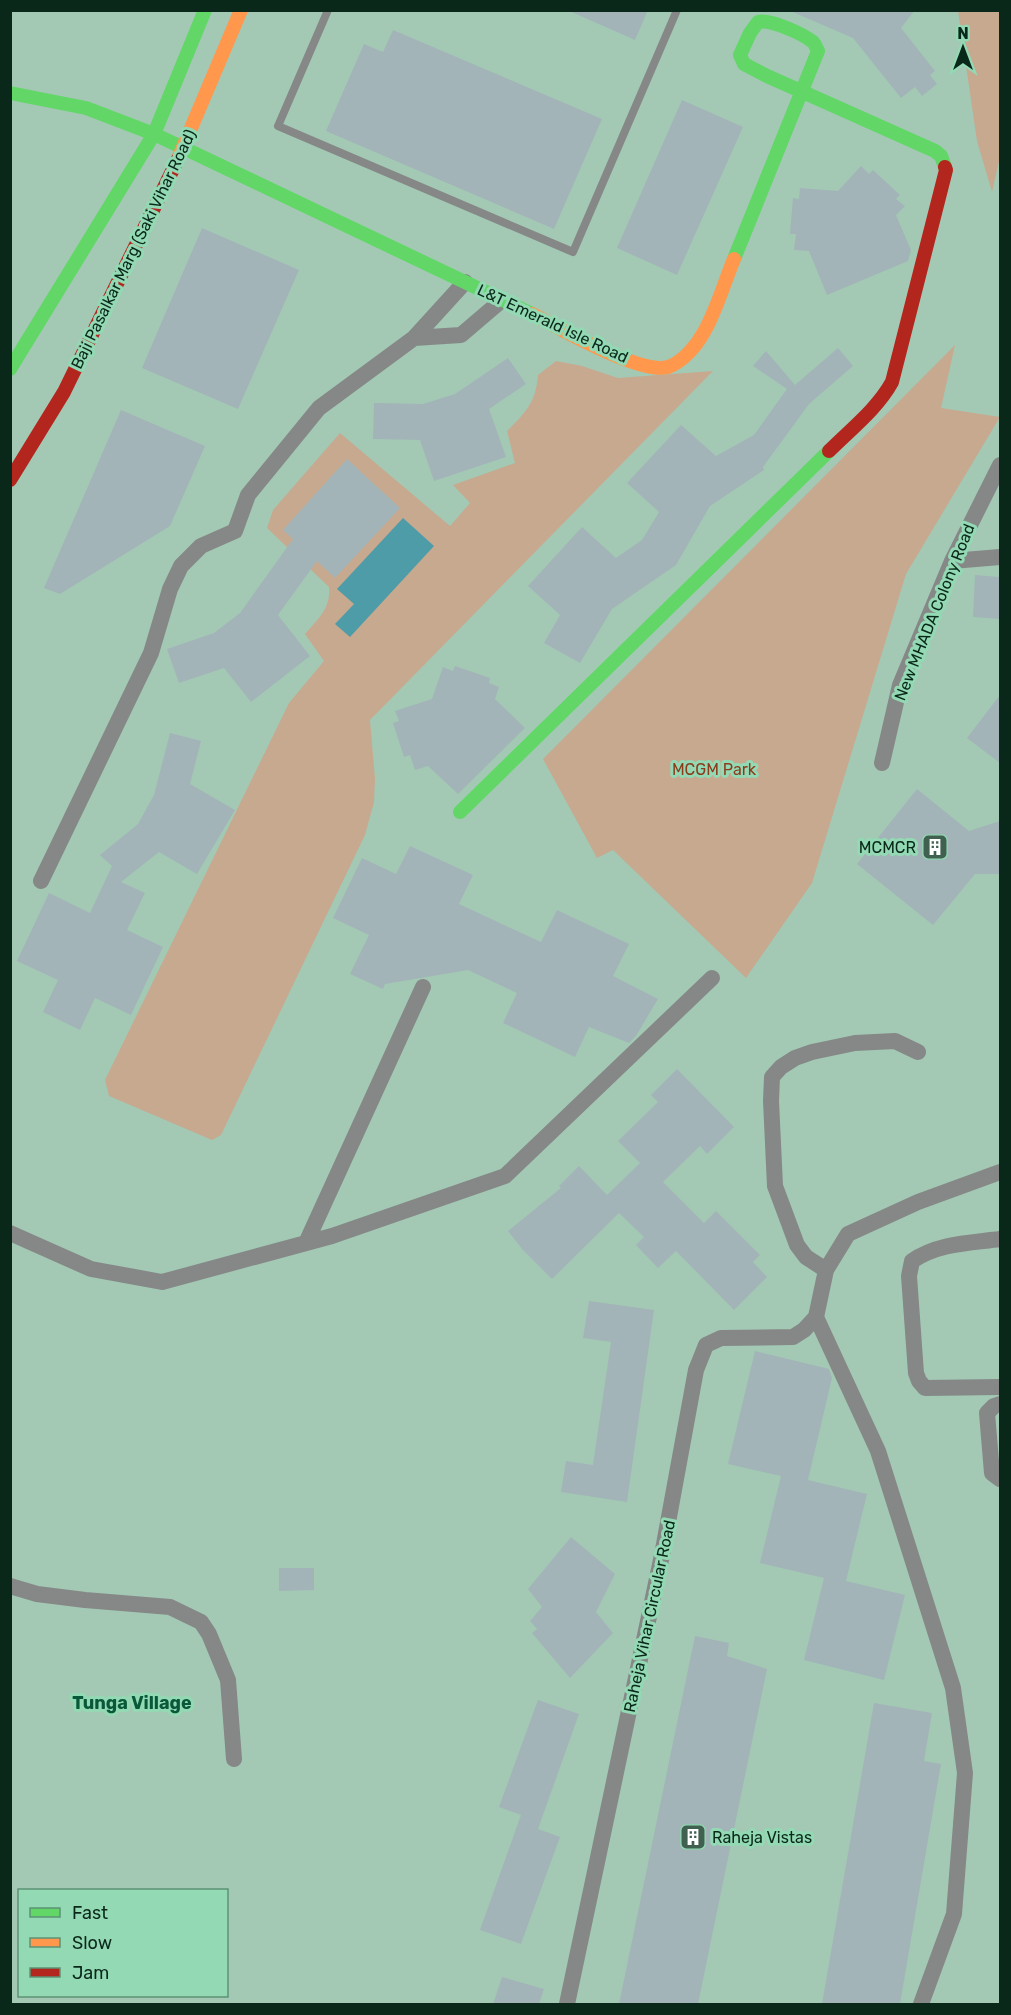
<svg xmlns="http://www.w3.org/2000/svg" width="1011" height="2015" font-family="Rubik,sans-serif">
<rect width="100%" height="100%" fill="#a3c9b5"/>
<path fill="#c6a98f" d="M 958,11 L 1000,11 L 1000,157 L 992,192 L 977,141 Z
M 955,345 L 941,408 L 1000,417 L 906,574 L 812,883 L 746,978 L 613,850 L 597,858 L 543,759 Z
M 556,361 L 582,366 L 618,378 L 713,371 L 370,720 L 375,779 L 374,802 L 365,835 L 221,1135 L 212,1140 L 109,1096 L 105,1080 L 289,703 L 324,661 L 305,634 C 318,619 331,608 329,587 L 267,528 L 273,510 L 340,433 L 450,526 L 470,503 L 453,485 L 515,463 L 507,431 C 526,412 536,402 538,375 Z"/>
<path fill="#4e9ca8" d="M 403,518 L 434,546 L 350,637 L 335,624 L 354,604 L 337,589 Z"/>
<path fill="#a2b4b7" d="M 567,10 L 648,10 L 635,40 Z
M 788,10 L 915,10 L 901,28 L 935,71 L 930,75 L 937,84 L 922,96 L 915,87 L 901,98 L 853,38 Z
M 393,30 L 602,119 L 554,229 L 326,131 L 364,44 L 383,52 Z
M 682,100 L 743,127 L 677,275 L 617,248 Z
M 861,166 L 869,174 L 873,170 L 900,195 L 896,199 L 905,206 L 896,215 L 911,250 L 908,261 L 827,295 L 809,251 L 794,250 L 796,234 L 790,234 L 793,198 L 799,199 L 800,188 L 838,191 Z
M 202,228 L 299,270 L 238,409 L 142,368 Z
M 838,348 L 853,366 L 809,404 L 763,467 L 764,470 L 710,506 L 676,565 L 612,609 L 580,663 L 544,643 L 560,615 L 528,586 L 582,527 L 616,558 L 642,540 L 659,512 L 627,483 L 681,425 L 716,456 L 754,435 L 787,389 L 753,366 L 766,351 L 795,385 Z
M 508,358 L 526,384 L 489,409 L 506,457 L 434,481 L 420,440 L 373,439 L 374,403 L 423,404 L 455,394 Z
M 121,410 L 205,446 L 170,526 L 60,594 L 44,588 Z
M 347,459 L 400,508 L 335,578 L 317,561 L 278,615 L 310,656 L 251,702 L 224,668 L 179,683 L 167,649 L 214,633 L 240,613 L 293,539 L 283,530 Z
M 975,575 L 1000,577 L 1000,619 L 973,617 Z
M 455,666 L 490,678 L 489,683 L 499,687 L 495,699 L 525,728 L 458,794 L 428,766 L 415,770 L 410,755 L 404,757 L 393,723 L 399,721 L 395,711 L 432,699 L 443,667 L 453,671 Z
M 1000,695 L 1000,763 L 967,738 Z
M 170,733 L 201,741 L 190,784 L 235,810 L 197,874 L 159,852 L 121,882 L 145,893 L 127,930 L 163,947 L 131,1015 L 95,998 L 80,1030 L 43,1012 L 58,980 L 17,961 L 49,893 L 90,913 L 112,866 L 100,855 L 138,824 L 154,795 Z
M 917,789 L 969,831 L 1000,821 L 1000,874 L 975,874 L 933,925 L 857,864 Z
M 410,846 L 473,875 L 459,904 L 541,942 L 557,910 L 629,944 L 613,976 L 658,999 L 636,1036 L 629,1043 L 589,1027 L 575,1057 L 503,1023 L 517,993 L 468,970 L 385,984 L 383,989 L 350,974 L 369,935 L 333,918 L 362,858 L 396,874 Z
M 677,1069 L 734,1127 L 707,1154 L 700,1146 L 663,1182 L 704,1223 L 716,1211 L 760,1255 L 753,1262 L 767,1277 L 734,1310 L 676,1251 L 658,1268 L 636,1245 L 644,1237 L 619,1213 L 552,1279 L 523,1250 L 508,1231 L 561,1188 L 559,1186 L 579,1166 L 607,1195 L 640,1163 L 618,1141 L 658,1102 L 651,1095 Z
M 589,1301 L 654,1310 L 627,1502 L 561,1492 L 566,1461 L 593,1465 L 611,1342 L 583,1338 Z
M 755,1351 L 829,1369 L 832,1378 L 808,1480 L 867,1494 L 846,1581 L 905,1595 L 884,1680 L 804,1660 L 824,1578 L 760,1563 L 781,1476 L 728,1464 Z
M 571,1537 L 615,1574 L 596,1612 L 613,1633 L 570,1678 L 532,1633 L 537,1629 L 530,1621 L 542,1607 L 528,1589 Z
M 279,1568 L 314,1568 L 314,1590 L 279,1591 Z
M 695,1636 L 729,1643 L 727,1656 L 767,1669 L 698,2004 L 619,2004 Z
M 538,1700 L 579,1714 L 538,1829 L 560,1837 L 521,1944 L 480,1930 L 521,1815 L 499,1807 Z
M 874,1703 L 932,1713 L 924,1761 L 941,1764 L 900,2004 L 822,2004 Z
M 502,1977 L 544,1989 L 539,2004 L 493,2004 Z"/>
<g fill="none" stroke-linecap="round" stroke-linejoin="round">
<path stroke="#858887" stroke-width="8" d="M 328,10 L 278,126 L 573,252 L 677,10"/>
<path stroke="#858887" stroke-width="16" d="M 414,338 L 461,335 L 502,300
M 952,561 L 1000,557
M 882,763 L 900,685 L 952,561 L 1000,465
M 41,881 L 151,653 L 170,589 L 181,566 L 201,546 L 235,531 L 248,495 L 319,408 L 414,338 L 465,282
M 10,1233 L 91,1269 L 162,1282 L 332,1236 L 505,1176 L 712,978
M 1000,1239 C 970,1243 938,1243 912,1261 L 909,1276 L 916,1373 L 919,1381 L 925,1388 L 1000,1387
M 306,1243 L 423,987
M 826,1270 L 806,1257 L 797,1245 L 775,1186 L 771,1101 L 772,1077 L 781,1067 L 795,1058 L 812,1052 L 855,1043 L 895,1041 L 918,1052
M 816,1317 L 878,1451 L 953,1688 L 965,1773 L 954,1914 L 921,2004
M 1000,1404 L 994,1406 L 987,1413 L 992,1473 L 1000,1479
M 10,1586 L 37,1594 L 85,1600 L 170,1607 L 201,1622 L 209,1634 L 228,1680 L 234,1759
M 567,2004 L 662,1555 L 696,1370 L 706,1345 L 721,1338 L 793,1337 L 804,1330 L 816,1317 L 826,1270 L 848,1234 L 918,1202 L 1000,1172"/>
<path stroke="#63d668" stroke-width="14" d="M 10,93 L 86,108 L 154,134 L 532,314
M 734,259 L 818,51 C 817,49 815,44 813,42 C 803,34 771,19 758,22 L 750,33 L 740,55 L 744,64 L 767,76 L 935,151 L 941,156 L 945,167
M 10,369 L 154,134 L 205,10
M 460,812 L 829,451"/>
<path stroke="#ff974d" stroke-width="14" d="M 178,159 L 241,10
M 532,314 C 559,328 641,375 668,367 C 683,362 697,345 704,332 C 717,309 724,283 734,259"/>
<path stroke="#b3261e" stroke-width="14" d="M 829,451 C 851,429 877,409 892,382 L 946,170 L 945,167
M 10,480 L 64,392 L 178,159"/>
</g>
<defs>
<g id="building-square" transform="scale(1.35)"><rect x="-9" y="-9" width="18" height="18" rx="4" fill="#406050" stroke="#93d9b4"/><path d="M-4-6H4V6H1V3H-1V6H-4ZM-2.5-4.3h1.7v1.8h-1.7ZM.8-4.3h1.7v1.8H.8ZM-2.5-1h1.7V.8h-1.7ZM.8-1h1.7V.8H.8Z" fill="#fff"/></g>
</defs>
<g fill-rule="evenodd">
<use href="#building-square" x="935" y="847"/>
<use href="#building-square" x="693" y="1837"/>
</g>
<g text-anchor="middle" stroke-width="6" stroke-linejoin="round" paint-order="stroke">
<g font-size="16" fill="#0a281a" stroke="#93d9b4">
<text transform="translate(133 249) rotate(-64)" y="6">Baji Pasalkar Marg (Saki Vihar Road)</text>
<text transform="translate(553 323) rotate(25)" y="6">L&amp;T Emerald Isle Road</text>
<text transform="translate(934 612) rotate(-68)" y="6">New MHADA Colony Road</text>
<text transform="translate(649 1616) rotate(-78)" y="6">Raheja Vihar Circular Road</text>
</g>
<g font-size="16" fill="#8c3b1d" stroke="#93d9b4">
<text x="714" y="775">MCGM Park</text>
</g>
<g font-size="16" fill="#0a281a" stroke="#93d9b4" text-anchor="end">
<text x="916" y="853">MCMCR</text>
<text x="712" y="1843" text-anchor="start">Raheja Vistas</text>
</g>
<g font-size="18" font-weight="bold" fill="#085839" stroke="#93d9b4">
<text x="132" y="1709">Tunga Village</text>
</g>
</g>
<rect width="1011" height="2015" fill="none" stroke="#0a281a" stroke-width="24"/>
<rect x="18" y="1889" width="210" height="108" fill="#93d9b4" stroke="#5c9276" stroke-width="1.5"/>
<rect x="30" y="1908" width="30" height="9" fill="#63d668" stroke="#5c9276" stroke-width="1.5"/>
<text x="72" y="1919" font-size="18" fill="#0a281a">Fast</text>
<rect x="30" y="1938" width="30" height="9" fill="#ff974d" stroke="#5c9276" stroke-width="1.5"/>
<text x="72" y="1949" font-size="18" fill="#0a281a">Slow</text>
<rect x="30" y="1968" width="30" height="9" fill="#b3261e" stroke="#5c9276" stroke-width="1.5"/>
<text x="72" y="1979" font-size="18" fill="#0a281a">Jam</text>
<g transform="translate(963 48)" stroke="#93d9b4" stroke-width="4.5" paint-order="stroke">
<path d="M0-4.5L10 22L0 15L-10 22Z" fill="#0a281a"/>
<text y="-9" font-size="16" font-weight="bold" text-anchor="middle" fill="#0a281a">N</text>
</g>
</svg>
